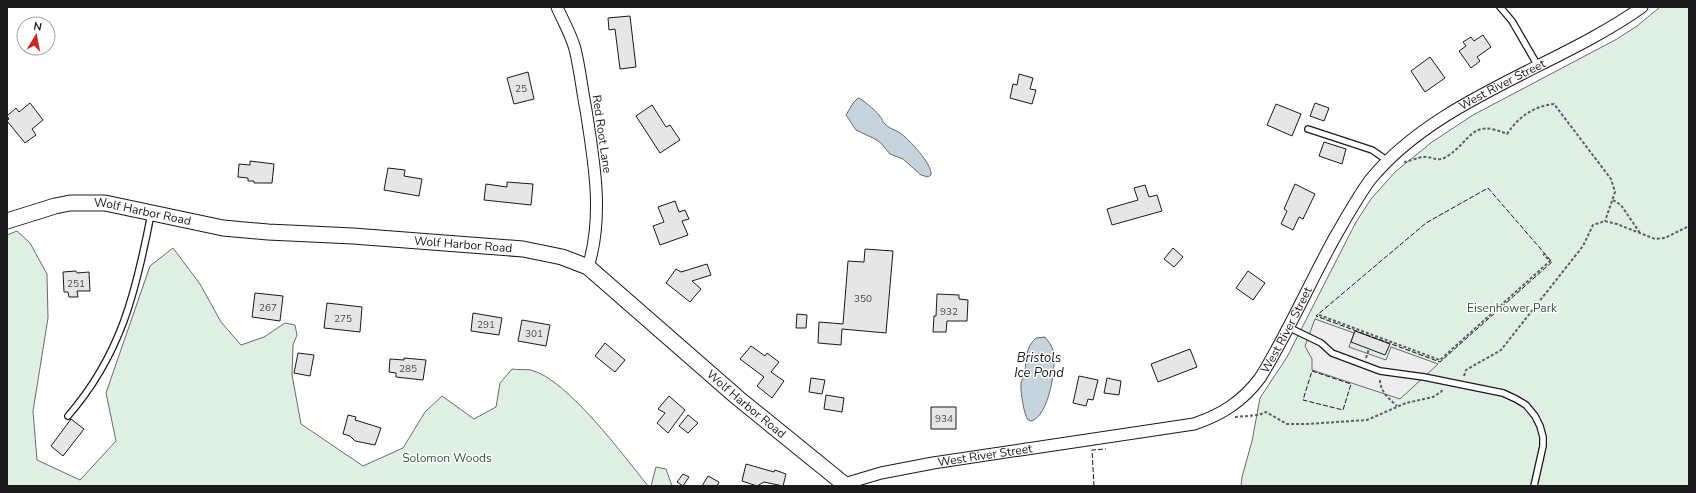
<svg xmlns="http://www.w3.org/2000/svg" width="1696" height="493" font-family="'Nunito Sans',sans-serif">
<rect width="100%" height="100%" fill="#fff"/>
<path fill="#e0efe3" stroke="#6a6a6a" d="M 1660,7 L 1689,7 L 1689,486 L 1241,486 L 1242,477 L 1252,441 L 1260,398 L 1287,357 L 1356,222 L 1371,199 L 1395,172 L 1432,142 L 1473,115 L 1617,39 L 1637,26 Z
M 17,231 L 30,243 L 47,274 L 48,318 L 33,411 L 37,460 L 80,480 L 116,441 L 106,393 L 150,266 L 173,248 L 200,284 L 221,322 L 241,345 L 264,337 L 285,323 L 295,325 L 297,335 L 293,345 L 292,375 L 301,424 L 363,466 L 403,448 L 425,412 L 442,396 L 474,419 L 496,407 L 500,383 L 512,369 C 518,370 525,369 531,370 C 567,379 624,456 648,486 L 7,486 L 7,235 Z
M 656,467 L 666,469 L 672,486 L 651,486 Z"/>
<path fill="#ededed" stroke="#6a6a6a" d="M 1315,319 L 1354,333 L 1349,347 L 1386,360 L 1391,347 L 1438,364 L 1400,399 L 1312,370 L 1312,359 L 1305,346 Z"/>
<path fill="#c6d2dc" stroke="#6a6a6a" d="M 858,98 C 861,98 876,111 879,115 C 882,118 883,123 886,125 C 890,129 896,130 900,133 C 909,139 933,165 931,175 L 928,177 L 921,175 L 903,159 L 890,154 L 881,143 L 875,139 L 856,130 L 846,115 L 853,103 Z
M 1045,337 C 1048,341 1052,346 1053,350 C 1057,365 1049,417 1031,421 L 1028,420 C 1024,415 1020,390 1021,384 C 1021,380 1025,377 1025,372 C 1026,360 1025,348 1036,338 Z"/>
<path fill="#e6e6e6" stroke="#1a1a1a" d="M 630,16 L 636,67 L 620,69 L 615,29 L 609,30 L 608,18 Z
M 1483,35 L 1491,47 L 1477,57 L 1480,61 L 1471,68 L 1459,51 L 1466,46 L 1463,42 L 1471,37 L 1474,41 Z
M 1430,57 L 1445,78 L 1425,92 L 1411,71 Z
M 528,72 L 534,99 L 514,104 L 507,78 Z
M 1019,74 L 1033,78 L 1030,89 L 1036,90 L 1032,104 L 1010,98 L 1013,84 L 1017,85 Z
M 30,103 L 43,120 L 32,129 L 36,135 L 25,143 L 7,121 L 9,119 L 7,116 L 16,108 L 19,112 Z
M 1315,103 L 1329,108 L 1324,121 L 1310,116 Z
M 1276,104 L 1301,114 L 1292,136 L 1267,125 Z
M 652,105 L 666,127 L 670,125 L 680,140 L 660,153 L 636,116 Z
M 1324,142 L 1346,149 L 1342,164 L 1319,156 Z
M 250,161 L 274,164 L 272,183 L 254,183 L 254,181 L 248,181 L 248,178 L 238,177 L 239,164 L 250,165 Z
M 388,168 L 405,170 L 404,176 L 422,179 L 419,196 L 384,190 Z
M 507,182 L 533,184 L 531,205 L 484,200 L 486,184 L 507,187 Z
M 1295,184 L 1315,194 L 1303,219 L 1299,217 L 1293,230 L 1281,224 L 1287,211 L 1284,209 Z
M 1145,185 L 1149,197 L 1157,195 L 1162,211 L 1112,225 L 1107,209 L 1138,200 L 1134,188 Z
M 675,201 L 679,212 L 685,210 L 689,219 L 682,221 L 688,235 L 660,245 L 653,226 L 664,222 L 658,207 Z
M 1173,248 L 1183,257 L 1174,267 L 1164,259 Z
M 865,249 L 893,251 L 886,333 L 842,329 L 841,345 L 818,343 L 819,322 L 843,324 L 848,261 L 864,262 Z
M 707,264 L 711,275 L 692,281 L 701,289 L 690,302 L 666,283 L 676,269 L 681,272 Z
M 76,271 L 77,273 L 89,272 L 90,291 L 77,291 L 78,297 L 69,297 L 68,292 L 64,292 L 63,272 Z
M 1248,271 L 1265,283 L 1253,300 L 1236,288 Z
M 255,293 L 283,296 L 280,321 L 252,317 Z
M 937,294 L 959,295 L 959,299 L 968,300 L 967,321 L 947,321 L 946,332 L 933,332 L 934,316 L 936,316 Z
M 327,303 L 362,307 L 360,332 L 324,328 Z
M 473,313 L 502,318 L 499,335 L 471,331 Z
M 797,314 L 807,315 L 806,328 L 796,328 Z
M 522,320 L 550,325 L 546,346 L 518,341 Z
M 1355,331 L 1390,344 L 1385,355 L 1351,342 Z
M 605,343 L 625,360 L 615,372 L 595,356 Z
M 751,346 L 765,356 L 767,353 L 779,362 L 771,372 L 784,381 L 772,398 L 757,386 L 764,377 L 740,359 Z
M 1190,349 L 1197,367 L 1158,382 L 1151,364 Z
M 298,353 L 314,355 L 310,376 L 294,373 Z
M 404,358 L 426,360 L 423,380 L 396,377 L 396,373 L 389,372 L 390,359 L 404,360 Z
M 1079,376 L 1098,380 L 1093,400 L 1088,399 L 1086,406 L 1073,403 Z
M 811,378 L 825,380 L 822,394 L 809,392 Z
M 1107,378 L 1121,381 L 1119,395 L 1104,393 Z
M 826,395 L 844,398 L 842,412 L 824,409 Z
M 669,396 L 685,410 L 668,433 L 657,423 L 665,413 L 658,409 Z
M 931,407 L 956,407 L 956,429 L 931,429 Z
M 348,415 L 356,417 L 355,420 L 381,428 L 375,445 L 355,441 L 350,436 L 343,434 Z
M 688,415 L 698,423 L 688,433 L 679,426 Z
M 71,419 L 84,429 L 63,456 L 51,446 Z
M 746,464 L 774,472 L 775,470 L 786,474 L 783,486 L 764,482 L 757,486 L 742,481 Z
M 683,474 L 689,477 L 683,486 L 677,482 Z
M 708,476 L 719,482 L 717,486 L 702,486 Z"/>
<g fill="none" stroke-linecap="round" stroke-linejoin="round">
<g stroke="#1a1a1a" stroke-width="8">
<path id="lane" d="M 1500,7 L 1512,21 L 1538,66
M 1308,129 L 1372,150 L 1388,161
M 1288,327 L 1321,343 L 1332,353 L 1380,371 L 1424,377 L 1503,393 L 1516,399 L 1526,405 L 1535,416 L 1540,426 L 1543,437 L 1543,446 L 1534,486
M 68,416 C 121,355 136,292 151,214"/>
</g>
<g stroke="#1a1a1a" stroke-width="13">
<g id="street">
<path d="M 557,7 C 563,21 571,34 575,49 C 580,69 582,90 586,110 C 594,161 604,216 588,267"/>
<path id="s1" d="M 844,484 L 881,473 L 933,463 L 1194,424 C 1221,415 1242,402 1260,378 C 1288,333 1309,284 1335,237 C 1346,218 1357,198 1370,180 C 1437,98 1558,67 1642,7"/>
</g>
</g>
<g stroke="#1a1a1a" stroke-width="17">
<g id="secondary">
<path id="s2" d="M 7,221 L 55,206 L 70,203 L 105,203 L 223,228 L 268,232 L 353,236 L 523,249 L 562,257 L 588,267 L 738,398 L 844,484 L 841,486"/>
</g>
</g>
<path stroke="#5f5f5f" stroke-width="2" stroke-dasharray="3 2" stroke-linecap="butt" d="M 1404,162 C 1410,161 1418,157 1425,157 C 1433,157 1438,162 1446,157 C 1472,141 1470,118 1507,134 C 1518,117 1534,106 1554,104 L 1611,179 L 1615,192 L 1605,221
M 1613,200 L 1621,205 L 1640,233
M 1319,315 L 1440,360 L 1550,261 L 1543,254
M 1366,358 L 1369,349
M 1464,376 L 1466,370 L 1501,350 L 1583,246 L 1593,225 L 1605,221 L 1617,224 L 1655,239 L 1665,238 L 1689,226
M 1380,380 C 1380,391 1389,399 1397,406
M 1235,417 L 1259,415 L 1266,412 L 1287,424 L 1307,424 L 1367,420 L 1406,403 L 1433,397 L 1441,392 L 1443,389"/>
<use href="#lane" stroke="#fff" stroke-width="5.5"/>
<use href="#street" stroke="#fff" stroke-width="11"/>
<use href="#secondary" stroke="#fff" stroke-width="15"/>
<path stroke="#1a1a1a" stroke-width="1" stroke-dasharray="5 2" stroke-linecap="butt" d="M 1488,188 L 1552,262 L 1440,362 L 1316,316 L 1426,223 Z
M 1312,371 L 1351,384 L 1343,410 L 1303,400 Z
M 1094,486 L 1092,450 L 1106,449"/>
</g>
<g text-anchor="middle" stroke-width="3" stroke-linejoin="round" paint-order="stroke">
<g font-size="10" fill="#4d4d4d">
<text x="521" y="92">25</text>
<text x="76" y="287">251</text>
<text x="863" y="302">350</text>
<text x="268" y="311">267</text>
<text x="949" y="315">932</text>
<text x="343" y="322">275</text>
<text x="486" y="328">291</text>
<text x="534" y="337">301</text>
<text x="408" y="372">285</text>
<text x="944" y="422">934</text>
</g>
<g font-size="12" fill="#1a1a1a" stroke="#fff">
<text dy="4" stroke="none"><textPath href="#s1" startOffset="828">West River Street</textPath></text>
<text transform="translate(602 134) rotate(82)" y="4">Red Root Lane</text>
<text dy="4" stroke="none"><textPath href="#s2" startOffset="139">Wolf Harbor Road</textPath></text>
<text dy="4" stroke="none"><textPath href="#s2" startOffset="462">Wolf Harbor Road</textPath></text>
<text dy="4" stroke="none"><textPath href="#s1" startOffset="492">West River Street</textPath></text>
<text dy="4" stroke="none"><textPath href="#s2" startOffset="799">Wolf Harbor Road</textPath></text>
<text dy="4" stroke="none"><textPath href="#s1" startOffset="144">West River Street</textPath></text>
</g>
<g font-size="12" fill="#2b5a34" stroke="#fff">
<text x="1512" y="312">Eisenhower Park</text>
<text x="447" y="462">Solomon Woods</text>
</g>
<g font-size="13" font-style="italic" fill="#1a1a1a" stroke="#fff">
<text x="1039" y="362">Bristols<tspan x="1039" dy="15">Ice Pond</tspan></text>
</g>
</g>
<rect width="1696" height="493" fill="none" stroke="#1a1a1a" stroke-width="16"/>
<g transform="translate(36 36) rotate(10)"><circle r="19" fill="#ffffff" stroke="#a3a3a3"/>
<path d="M0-3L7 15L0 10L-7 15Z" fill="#c62828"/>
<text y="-6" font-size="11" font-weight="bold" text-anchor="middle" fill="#1a1a1a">N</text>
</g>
</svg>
